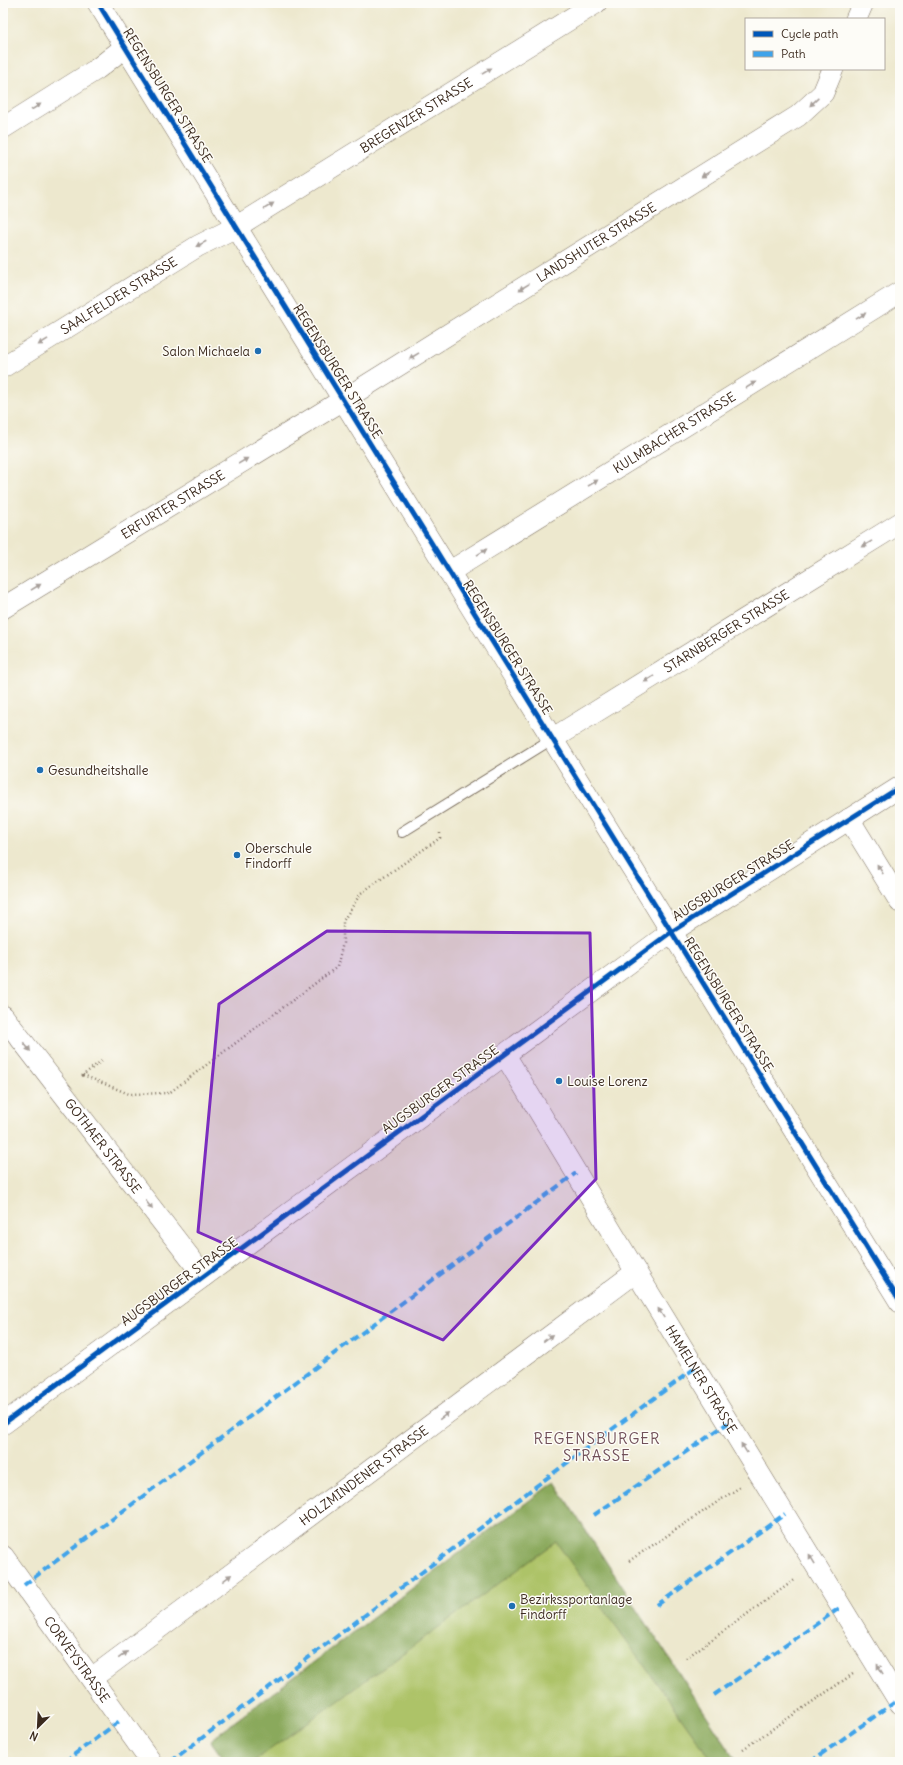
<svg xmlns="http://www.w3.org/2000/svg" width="903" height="1765" font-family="Delius,sans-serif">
<rect width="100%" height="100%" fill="#fdfcf7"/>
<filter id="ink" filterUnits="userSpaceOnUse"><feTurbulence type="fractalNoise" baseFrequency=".025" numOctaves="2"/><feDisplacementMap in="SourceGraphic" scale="8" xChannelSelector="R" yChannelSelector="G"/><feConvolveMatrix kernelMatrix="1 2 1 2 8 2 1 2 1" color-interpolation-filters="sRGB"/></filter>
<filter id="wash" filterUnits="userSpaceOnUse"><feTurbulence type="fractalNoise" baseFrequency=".012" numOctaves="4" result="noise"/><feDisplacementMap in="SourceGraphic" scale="16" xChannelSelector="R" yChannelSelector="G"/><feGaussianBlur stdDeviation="0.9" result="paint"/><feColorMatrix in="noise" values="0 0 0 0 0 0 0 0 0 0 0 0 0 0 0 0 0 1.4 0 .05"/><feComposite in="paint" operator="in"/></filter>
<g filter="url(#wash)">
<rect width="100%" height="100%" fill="#ede8ce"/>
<path fill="#adc368" stroke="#747643" d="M 554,1482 L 737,1762 L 226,1762 L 210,1740 Z"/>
<path fill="#8aa95c" stroke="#626a3d" d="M 554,1482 L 737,1762 L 713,1762 L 556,1542 L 253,1762 L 226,1762 L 210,1740 Z"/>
</g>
<g filter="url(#ink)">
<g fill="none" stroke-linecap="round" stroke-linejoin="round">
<g stroke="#796c5c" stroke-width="12">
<path id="service" d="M 402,832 L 552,739"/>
</g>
<g stroke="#796c5c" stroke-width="22">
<g id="minor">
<path d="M 98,3 L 900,1302"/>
<path d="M 856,19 L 863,3"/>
<path d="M 3,128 L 97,69 L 125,47"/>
<path id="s1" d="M 3,367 L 198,246 L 236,227 L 596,3"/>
<path id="s2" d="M 449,572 L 900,292"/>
<path id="s3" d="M 3,608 L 343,400 L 798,116 L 823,93 L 833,69"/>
<path id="s4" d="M 552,739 L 900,523"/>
<path d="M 849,819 L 900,902"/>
<path id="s5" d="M 3,1016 L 204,1276"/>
<path id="s6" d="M 505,1055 L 636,1272 L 900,1703"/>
<path d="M 3,1424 L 671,932 L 900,787"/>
<path id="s7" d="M 3,1556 L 151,1762"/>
<path id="s8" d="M 92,1678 L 636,1272"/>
</g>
</g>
<path stroke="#796c5c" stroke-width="2.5" stroke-dasharray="1 3" stroke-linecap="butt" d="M 83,1075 L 129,1094 L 169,1093 L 337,967 L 343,943 L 343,921 L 361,893 L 440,838 L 440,832
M 82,1076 L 104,1059
M 629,1561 L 740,1487
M 686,1658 L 796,1579
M 743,1749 L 853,1674
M 219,1762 L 223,1759 L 238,1760 L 240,1762"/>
<use href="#service" stroke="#fff" stroke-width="10"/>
<use href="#minor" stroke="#fff" stroke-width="21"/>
<path stroke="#3fa3ea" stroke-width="4" stroke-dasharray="8 4" stroke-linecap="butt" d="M 594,1515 L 728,1423
M 24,1585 L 576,1173
M 657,1605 L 785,1514
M 714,1695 L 841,1607
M 64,1762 L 121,1720
M 170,1762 L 588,1447 L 695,1368
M 810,1762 L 898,1700"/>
<g stroke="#fdfcf7" stroke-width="8">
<path id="cycleway" d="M 98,3 L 900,1302
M 3,1424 L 671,932 L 900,787"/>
</g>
<use href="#cycleway" stroke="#0057b8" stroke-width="5"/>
</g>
<defs><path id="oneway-solid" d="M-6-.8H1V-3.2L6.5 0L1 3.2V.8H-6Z"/></defs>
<g fill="#a79f9a">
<use href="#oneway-solid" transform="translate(487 71) rotate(-32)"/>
<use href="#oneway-solid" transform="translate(814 102) rotate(137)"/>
<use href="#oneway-solid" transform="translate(36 107) rotate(-32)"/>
<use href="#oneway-solid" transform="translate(706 174) rotate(148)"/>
<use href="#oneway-solid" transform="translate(269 206) rotate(-32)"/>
<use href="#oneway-solid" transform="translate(201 244) rotate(153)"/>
<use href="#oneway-solid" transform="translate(524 287) rotate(148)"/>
<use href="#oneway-solid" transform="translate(861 316) rotate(-32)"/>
<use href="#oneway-solid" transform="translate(43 342) rotate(148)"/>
<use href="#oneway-solid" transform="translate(414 356) rotate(148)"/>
<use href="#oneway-solid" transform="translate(751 385) rotate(-32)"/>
<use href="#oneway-solid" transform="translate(243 461) rotate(-31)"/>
<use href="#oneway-solid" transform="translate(593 483) rotate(-32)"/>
<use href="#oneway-solid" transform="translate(867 544) rotate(148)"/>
<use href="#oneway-solid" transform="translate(482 552) rotate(-32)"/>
<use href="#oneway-solid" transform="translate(36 587) rotate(-31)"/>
<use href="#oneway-solid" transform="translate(649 679) rotate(148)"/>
<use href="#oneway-solid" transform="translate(880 869) rotate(-122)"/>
<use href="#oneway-solid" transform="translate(27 1047) rotate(52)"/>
<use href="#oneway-solid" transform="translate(149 1205) rotate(52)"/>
<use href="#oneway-solid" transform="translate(661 1313) rotate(-122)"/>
<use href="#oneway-solid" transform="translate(548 1338) rotate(-37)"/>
<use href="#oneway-solid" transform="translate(444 1416) rotate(-37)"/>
<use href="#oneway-solid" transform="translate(744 1448) rotate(-122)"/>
<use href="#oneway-solid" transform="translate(812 1559) rotate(-121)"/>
<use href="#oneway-solid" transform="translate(227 1578) rotate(-37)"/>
<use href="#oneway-solid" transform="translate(123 1655) rotate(-37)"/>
<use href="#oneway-solid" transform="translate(880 1669) rotate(-121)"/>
</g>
</g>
<path fill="#7b2cbf" fill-opacity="0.2" stroke="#7b2cbf" stroke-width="3" stroke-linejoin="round" d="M 327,931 L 590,933 L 596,1179 L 443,1340 L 198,1232 L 219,1004 Z"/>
<g fill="#1f6fb2" stroke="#fdfcf7" stroke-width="1.5">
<circle cx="258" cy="351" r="4"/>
<circle cx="40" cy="770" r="4"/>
<circle cx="237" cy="855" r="4"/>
<circle cx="559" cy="1081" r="4"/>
<circle cx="512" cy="1606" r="4"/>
</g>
<g text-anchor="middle" stroke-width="3" stroke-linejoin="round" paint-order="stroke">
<g font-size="13" fill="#3b2a1e" stroke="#fdfcf7">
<text transform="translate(168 95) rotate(58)" y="5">REGENSBURGER STRASSE</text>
<text dy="5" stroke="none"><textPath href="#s1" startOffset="484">BREGENZER STRASSE</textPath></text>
<text dy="5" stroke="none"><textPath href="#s3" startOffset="697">LANDSHUTER STRASSE</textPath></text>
<text dy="5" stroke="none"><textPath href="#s1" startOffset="136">SAALFELDER STRASSE</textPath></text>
<text transform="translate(338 371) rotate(58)" y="5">REGENSBURGER STRASSE</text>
<text dy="5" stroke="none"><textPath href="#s2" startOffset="265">KULMBACHER STRASSE</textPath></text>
<text dy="5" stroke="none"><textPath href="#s3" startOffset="199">ERFURTER STRASSE</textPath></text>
<text dy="5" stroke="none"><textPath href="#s4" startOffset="205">STARNBERGER STRASSE</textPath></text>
<text transform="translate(508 647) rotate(58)" y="5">REGENSBURGER STRASSE</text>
<text transform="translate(733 880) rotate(-32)" y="5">AUGSBURGER STRASSE</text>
<text transform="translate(729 1004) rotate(58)" y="5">REGENSBURGER STRASSE</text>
<text transform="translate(440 1089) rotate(-36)" y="5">AUGSBURGER STRASSE</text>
<text dy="5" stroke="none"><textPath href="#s5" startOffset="164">GOTHAER STRASSE</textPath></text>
<text transform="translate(179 1281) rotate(-36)" y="5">AUGSBURGER STRASSE</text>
<text dy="5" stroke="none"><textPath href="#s6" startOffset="379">HAMELNER STRASSE</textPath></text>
<text dy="5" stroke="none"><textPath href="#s8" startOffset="339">HOLZMINDENER STRASSE</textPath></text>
<text dy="5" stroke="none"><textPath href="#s7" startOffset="127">CORVEYSTRASSE</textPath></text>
</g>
<g font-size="13" fill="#3b2a1e" stroke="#fdfcf7" text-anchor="start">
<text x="250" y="356" text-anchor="end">Salon Michaela</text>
<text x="48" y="775">Gesundheitshalle</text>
<text x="245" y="853">Oberschule<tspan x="245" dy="15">Findorff</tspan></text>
<text x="567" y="1086">Louise Lorenz</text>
<text x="520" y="1604">Bezirkssportanlage<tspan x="520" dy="15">Findorff</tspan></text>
</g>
<g font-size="15" letter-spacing="1" fill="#715059" stroke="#fdfcf7">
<text x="597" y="1444">REGENSBURGER<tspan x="597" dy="17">STRASSE</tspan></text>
</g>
</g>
<rect width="903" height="1765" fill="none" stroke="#fdfcf7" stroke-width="16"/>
<rect x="745" y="18" width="140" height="52" fill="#fdfcf7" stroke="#afa8a0"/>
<rect x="753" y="31" width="20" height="6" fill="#0057b8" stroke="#afa8a0"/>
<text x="781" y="38" font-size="12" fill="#3b2a1e">Cycle path</text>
<rect x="753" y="51" width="20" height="6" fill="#3fa3ea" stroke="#afa8a0"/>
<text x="781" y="58" font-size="12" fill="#3b2a1e">Path</text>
<g transform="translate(38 1727) rotate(204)" stroke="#fdfcf7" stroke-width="3" paint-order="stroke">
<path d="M0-3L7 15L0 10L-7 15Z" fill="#3b2a1e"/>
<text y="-6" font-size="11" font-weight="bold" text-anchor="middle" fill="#3b2a1e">N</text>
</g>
</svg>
